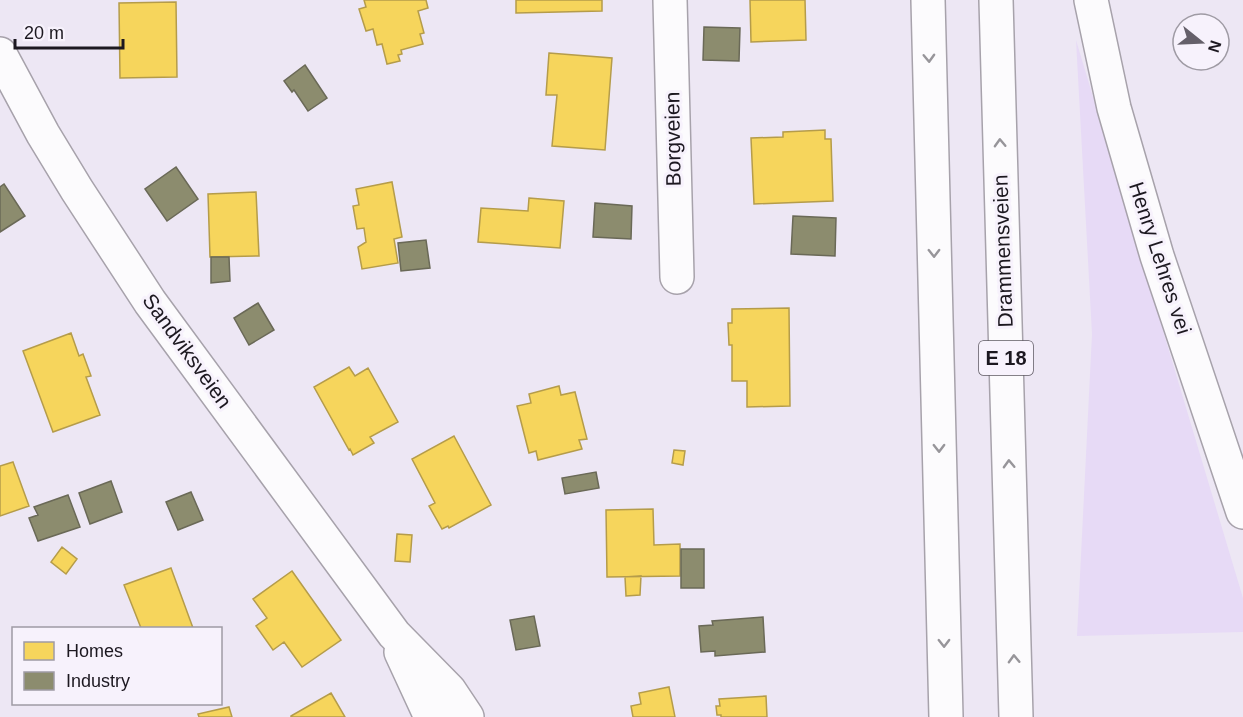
<svg xmlns="http://www.w3.org/2000/svg" width="1243" height="717" font-family="Arial,sans-serif">
<rect width="100%" height="100%" fill="#ede7f4"/>
<path fill="#e7daf6" d="M 1076,40 L 1243,598 L 1243,632 L 1077,636 L 1092,334 Z"/>
<path fill="#f6d55c" stroke="#b59c4a" stroke-width="1.5" d="M 364,0 L 426,0 L 428,8 L 418,11 L 424,33 L 420,34 L 423,44 L 401,50 L 402,54 L 398,55 L 400,61 L 387,64 L 382,44 L 377,45 L 373,29 L 366,31 L 359,9 L 366,7 Z
M 516,0 L 602,0 L 602,11 L 516,13 Z
M 750,0 L 805,0 L 806,40 L 751,42 Z
M 176,2 L 177,77 L 120,78 L 119,3 Z
M 549,53 L 612,58 L 605,150 L 552,146 L 557,95 L 546,95 Z
M 825,130 L 825,139 L 831,139 L 833,201 L 754,204 L 751,138 L 783,137 L 783,132 Z
M 392,182 L 402,237 L 394,239 L 398,263 L 362,269 L 358,247 L 366,242 L 364,228 L 357,229 L 353,206 L 359,205 L 356,189 Z
M 256,192 L 259,256 L 210,257 L 208,194 Z
M 529,198 L 564,201 L 560,248 L 478,242 L 481,208 L 528,211 Z
M 789,308 L 790,406 L 747,407 L 747,381 L 732,381 L 732,345 L 729,345 L 728,323 L 732,323 L 732,309 Z
M 71,333 L 79,356 L 83,354 L 91,376 L 86,377 L 100,415 L 53,432 L 23,351 Z
M 349,367 L 355,376 L 368,368 L 398,422 L 370,437 L 374,443 L 353,455 L 350,449 L 349,450 L 314,387 Z
M 559,386 L 561,395 L 575,392 L 587,439 L 579,440 L 582,449 L 538,460 L 536,451 L 529,453 L 517,406 L 531,403 L 529,394 Z
M 454,436 L 491,505 L 449,528 L 448,526 L 442,529 L 429,506 L 435,503 L 412,459 Z
M 674,450 L 685,451 L 683,465 L 672,463 Z
M 13,462 L 29,506 L 0,516 L 0,466 Z
M 653,509 L 654,545 L 680,544 L 680,576 L 607,577 L 606,510 Z
M 397,534 L 412,535 L 410,562 L 395,561 Z
M 62,547 L 77,559 L 66,574 L 51,562 Z
M 171,568 L 193,628 L 141,628 L 124,585 Z
M 292,571 L 341,640 L 302,667 L 284,642 L 273,650 L 256,626 L 267,618 L 253,599 Z
M 641,576 L 640,595 L 626,596 L 625,577 Z
M 669,687 L 675,717 L 633,717 L 631,706 L 641,704 L 639,693 Z
M 331,693 L 345,717 L 291,717 L 291,716 Z
M 766,696 L 767,717 L 721,717 L 721,715 L 717,715 L 716,706 L 720,706 L 719,699 Z
M 229,707 L 232,717 L 199,717 L 198,714 Z"/>
<path fill="#8c8c6e" stroke="#6a6957" stroke-width="1.5" d="M 704,27 L 740,28 L 739,61 L 703,60 Z
M 305,65 L 327,98 L 308,111 L 294,90 L 292,92 L 284,81 Z
M 176,167 L 198,199 L 167,221 L 145,189 Z
M 4,184 L 25,216 L 0,232 L 0,187 Z
M 595,203 L 632,206 L 631,239 L 593,237 Z
M 793,216 L 836,218 L 835,256 L 791,254 Z
M 426,240 L 430,268 L 401,271 L 398,243 Z
M 211,257 L 229,257 L 230,281 L 211,283 Z
M 258,303 L 274,330 L 249,345 L 234,318 Z
M 596,472 L 599,488 L 565,494 L 562,478 Z
M 111,481 L 122,512 L 90,524 L 79,493 Z
M 191,492 L 203,520 L 178,530 L 166,502 Z
M 68,495 L 80,527 L 38,541 L 29,518 L 38,515 L 34,507 Z
M 681,549 L 704,549 L 704,588 L 681,588 Z
M 534,616 L 540,646 L 516,650 L 510,620 Z
M 763,617 L 765,652 L 715,656 L 715,651 L 701,652 L 699,626 L 713,625 L 712,621 Z"/>
<g fill="none" stroke-linecap="round" stroke-linejoin="round">
<g stroke="#a7a2ab" stroke-width="36">
<path id="minor" d="M 670,0 L 677,277
M 1091,0 L 1114,108 L 1157,256 L 1243,512"/>
</g>
<g stroke="#a7a2ab" stroke-width="36">
<path id="secondary" d="M 0,54 L 43,134 L 77,190 L 150,302 L 394,634 L 449,690 L 467,717
M 401,652 L 431,717"/>
</g>
<g stroke="#a7a2ab" stroke-width="36">
<path id="trunk" d="M 928,0 L 946,717
M 996,0 L 1016,717"/>
</g>
<use href="#minor" stroke="#fcfbfd" stroke-width="33"/>
<use href="#secondary" stroke="#fcfbfd" stroke-width="33"/>
<use href="#trunk" stroke="#fcfbfd" stroke-width="33"/>
</g>
<defs><path id="oneway-chevron" d="M-2-3.5L2.5 0L-2 3.5" fill="none" stroke-width="1.6" stroke-linecap="round" stroke-linejoin="round" transform="scale(1.5)"/></defs>
<g stroke="#97959a">
<use href="#oneway-chevron" transform="translate(929 58) rotate(88)"/>
<use href="#oneway-chevron" transform="translate(1000 143) rotate(-92)"/>
<use href="#oneway-chevron" transform="translate(934 253) rotate(89)"/>
<use href="#oneway-chevron" transform="translate(939 448) rotate(89)"/>
<use href="#oneway-chevron" transform="translate(1009 464) rotate(-92)"/>
<use href="#oneway-chevron" transform="translate(944 643) rotate(89)"/>
<use href="#oneway-chevron" transform="translate(1014 659) rotate(-92)"/>
</g>
<g text-anchor="middle" stroke-width="6" stroke-linejoin="round" paint-order="stroke">
<rect fill="#f7f2fc" stroke="#5e5962" stroke-width="1.5" x="979" y="341" width="54" height="34" rx="4.5"/>
<g font-size="20" font-weight="bold" fill="#1c1820">
<text x="1006" y="365">E 18</text>
</g>
<g font-size="21" fill="#1c1820" stroke="#f7f2fc">
<text transform="translate(673 139) rotate(-91)" y="7">Borgveien</text>
<text transform="translate(1003 251) rotate(-92)" y="7">Drammensveien</text>
<text transform="translate(1160 258) rotate(72)" y="7">Henry Lehres vei</text>
<text transform="translate(187 351) rotate(54)" y="7">Sandviksveien</text>
</g>
</g>
<rect x="12" y="627" width="210" height="78" fill="#f7f2fc" stroke="#9f9ba4" stroke-width="1.5"/>
<rect x="24" y="642" width="30" height="18" fill="#f6d55c" stroke="#9f9ba4" stroke-width="1.5"/>
<text x="66" y="657" font-size="18" fill="#1c1820">Homes</text>
<rect x="24" y="672" width="30" height="18" fill="#8c8c6e" stroke="#9f9ba4" stroke-width="1.5"/>
<text x="66" y="687" font-size="18" fill="#1c1820">Industry</text>
<g transform="translate(1201 42) rotate(108)"><circle r="28" fill="#f7f2fc" stroke="#9f9ba4" stroke-width="1.5"/>
<path d="M0-4.5L10 22L0 15L-10 22Z" fill="#65606a"/>
<text y="-9" font-size="16" font-weight="bold" text-anchor="middle" fill="#1c1820">N</text>
</g>
<path d="M15 39v9h108v-9" fill="none" stroke="#1c1820" stroke-width="3"/>
<text x="24" y="39" font-size="18" fill="#1c1820" stroke="#f7f2fc" stroke-width="4.5" paint-order="stroke">20 m</text>
</svg>
